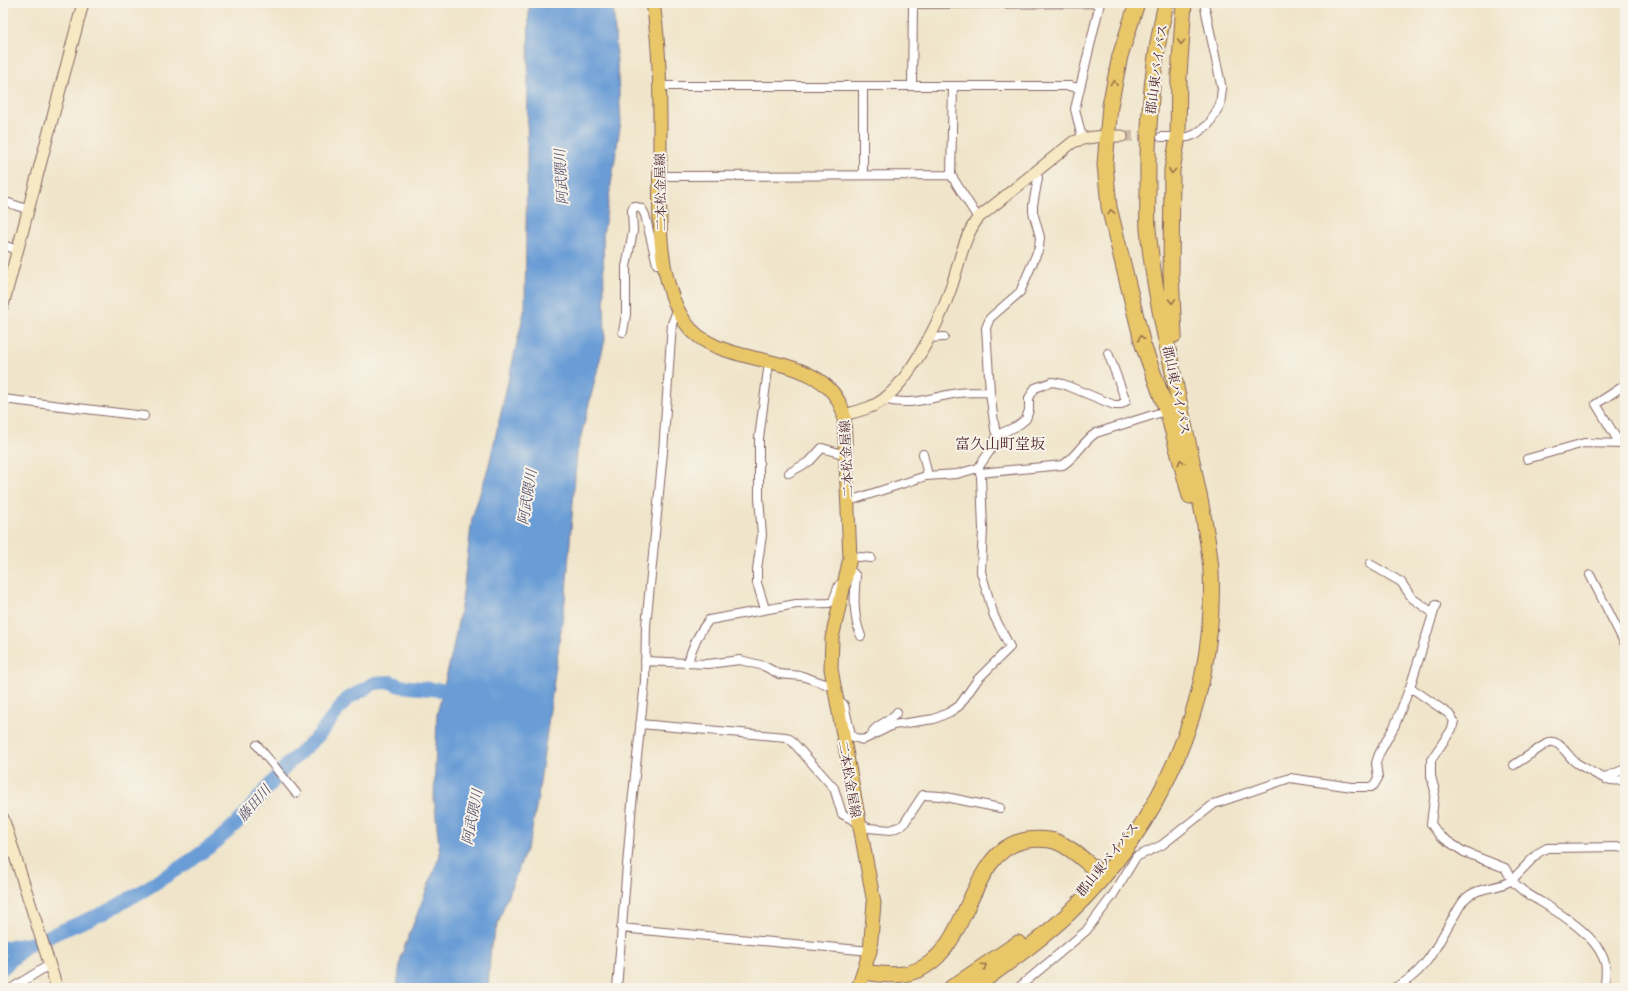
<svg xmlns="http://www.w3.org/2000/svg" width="1628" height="991" font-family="'Libre Bodoni','Noto Serif JP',serif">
<rect width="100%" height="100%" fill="#f7f3e8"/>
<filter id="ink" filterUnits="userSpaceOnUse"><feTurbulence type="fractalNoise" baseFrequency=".025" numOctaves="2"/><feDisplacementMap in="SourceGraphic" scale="8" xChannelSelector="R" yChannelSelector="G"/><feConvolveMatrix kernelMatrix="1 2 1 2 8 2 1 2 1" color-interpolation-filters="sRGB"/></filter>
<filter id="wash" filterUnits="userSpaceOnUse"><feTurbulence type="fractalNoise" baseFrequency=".012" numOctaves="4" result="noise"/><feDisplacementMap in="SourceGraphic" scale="16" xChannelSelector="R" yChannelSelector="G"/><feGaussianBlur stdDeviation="0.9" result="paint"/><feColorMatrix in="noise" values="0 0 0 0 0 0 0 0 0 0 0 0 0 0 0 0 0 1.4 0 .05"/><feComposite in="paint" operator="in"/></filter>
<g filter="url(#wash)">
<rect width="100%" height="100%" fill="#f0e5ca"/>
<path fill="#6b9dd6" stroke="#5a5e80" d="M 529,3 L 613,3 L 621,121 L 603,235 L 605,340 L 577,452 L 566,593 L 538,797 L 530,840 L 505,903 L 491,945 L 488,988 L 397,988 L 401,956 L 440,855 L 434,798 L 437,714 L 452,653 L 462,601 L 472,518 L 488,469 L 525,308 Z"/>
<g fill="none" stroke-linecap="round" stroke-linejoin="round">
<path stroke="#6b9dd6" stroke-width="14" d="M 3,948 L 30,944 L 106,912 L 141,892 L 193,859 L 216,842 L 241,819 L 287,765 L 319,735 L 347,699 L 375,683 L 391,682 L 400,686 L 462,692
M 3,968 L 28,944"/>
</g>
</g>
<g filter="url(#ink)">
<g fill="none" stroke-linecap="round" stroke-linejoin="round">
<path stroke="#cfbdaa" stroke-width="11" stroke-dasharray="11 5.5" stroke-linecap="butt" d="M 1122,136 L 1155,137"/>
<g stroke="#846463" stroke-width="10">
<path id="street" d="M 660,86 L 1069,86 L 1079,88
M 912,86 L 913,7 L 916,4 L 1100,3
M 953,87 L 951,175 L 978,218
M 1161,137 L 1188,137 L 1196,134 L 1209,124 L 1220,105 L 1222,89 L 1204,3
M 1082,138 L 1075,109 L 1100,3
M 863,175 L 863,86
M 660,176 L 951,175
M 3,201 L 29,210
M 3,245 L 18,250
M 623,332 L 626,314 L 626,267 L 633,231 L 632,210 L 634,206 L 642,209 L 645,215 L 657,264 L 664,263
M 929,338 L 944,337
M 3,399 L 144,416
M 884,399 C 910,407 933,397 958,393 C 969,392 979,392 990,392
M 997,435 L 995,430 L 990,392 L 986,328 L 990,318 L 1020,292 L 1039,248 L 1040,237 L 1033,212 L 1033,205 L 1038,178 L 1035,171
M 1620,444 L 1596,404 L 1625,385
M 923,454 L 928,476
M 1527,459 L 1584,443 L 1625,444
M 978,468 L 992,448 L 997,435 L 1017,426 L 1026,419 L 1029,410 L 1029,398 L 1035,388 L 1052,382 L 1063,384 L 1114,405 L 1120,405 L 1126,401 L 1108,353
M 789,473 L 810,461 L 822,448 L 846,455
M 980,473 L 1063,465 C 1077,456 1082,442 1096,433 L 1159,413
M 850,556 L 871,558
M 1370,564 L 1401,582 L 1412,598 L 1433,613
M 848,568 L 856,576 C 854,598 853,616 861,636
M 1590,575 L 1625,644
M 765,609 L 757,583 L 757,569 L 762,535 L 759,498 L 759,438 L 769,362
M 645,661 L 708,664 L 740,660 L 764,666 L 779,674 L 802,676 L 834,687
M 688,663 C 692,646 698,633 709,620 L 796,604 L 829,603 L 833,601 L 839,585
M 1410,687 L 1449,714 L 1454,721 L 1452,729 L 1431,760 L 1431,776 L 1435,791 L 1431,824 L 1440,836 L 1464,852 L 1505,868 L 1512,880 L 1538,853 L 1547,848 L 1625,847
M 837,698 L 844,705 L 851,735 L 853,737 L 863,740 L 893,725 L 934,719 L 950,712 L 959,706 L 978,679 L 1010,647 L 994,616 L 981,572 L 983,529 L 981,476 L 978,468 L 957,474 L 926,476 L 849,501
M 640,724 L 786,737 L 791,740 L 834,788 L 842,814 L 868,828 L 891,830 L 903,825 L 923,795 L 941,796 L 1000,808
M 873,731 C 880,723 891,721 897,712
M 257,745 L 296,793
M 1514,765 L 1549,742 C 1562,740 1568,759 1578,764 C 1593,772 1608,785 1625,779
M 1605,779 L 1608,776 L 1625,769
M 621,928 L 870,951
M 12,988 L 49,965
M 617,988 L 632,804 L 645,681 L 646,626 L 663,452 L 672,324 L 677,310
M 1018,988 L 1086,931 L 1113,895 L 1136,857 L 1162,845 L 1214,804 L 1290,778 L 1352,787 L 1371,787 L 1374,785 L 1378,778 L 1376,763 L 1379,754 L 1395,725 L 1410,687 L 1436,605
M 1394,988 C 1425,973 1435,949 1451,921 C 1456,914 1460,904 1466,898 C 1479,886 1497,890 1512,880 C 1519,890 1531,896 1541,902 C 1563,915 1598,937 1605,963 C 1607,970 1605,980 1605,988"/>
</g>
<g stroke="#846463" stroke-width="13">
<path id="secondary" d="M 3,305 L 83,3
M 844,415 C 858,411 873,408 884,399 C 911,378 940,321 951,288 C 959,265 963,238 978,218 L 1073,142 C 1089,136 1105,136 1122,136
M 3,818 L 57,988"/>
</g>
<g stroke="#846463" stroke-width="15">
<path id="primary" d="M 653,3 C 660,48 660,94 660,139 C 660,194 653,275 685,322 C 719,374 825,345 844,415 L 850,558 L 832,638 L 831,669 L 874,903 L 870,951 L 858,988"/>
</g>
<g stroke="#846463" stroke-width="17">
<path id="highway" d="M 1137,3 L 1120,56 L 1110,106 L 1105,164 L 1109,207 L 1143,345 L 1168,414 L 1190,496
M 1174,335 L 1171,274 L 1172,170 L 1178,137 L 1179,75 L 1184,3
M 864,972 C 884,975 905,978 924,967 C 972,940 969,849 1027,840 C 1037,839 1049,839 1057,842 C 1075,849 1088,865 1104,876
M 951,988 L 1018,943
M 973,988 C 1005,965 1038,942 1067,915 C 1161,827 1217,700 1211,571 C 1209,542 1203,513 1197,485 C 1189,444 1179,404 1171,363 C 1161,319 1152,274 1148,229 C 1147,215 1148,200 1148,186 C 1147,125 1152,63 1166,3"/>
</g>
<use href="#street" stroke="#fff" stroke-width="8"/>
<use href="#secondary" stroke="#f6e9c3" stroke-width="11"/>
<use href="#primary" stroke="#e9c769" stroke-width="13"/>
<use href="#highway" stroke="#e9c769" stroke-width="15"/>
</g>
<defs><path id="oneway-chevron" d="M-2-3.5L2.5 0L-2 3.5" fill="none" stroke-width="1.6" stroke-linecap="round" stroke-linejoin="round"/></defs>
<g stroke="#9a734a">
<use href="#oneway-chevron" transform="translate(1181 42) rotate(93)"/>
<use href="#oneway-chevron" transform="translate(1114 83) rotate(-80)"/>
<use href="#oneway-chevron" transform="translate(1172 171) rotate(96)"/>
<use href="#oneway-chevron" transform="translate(1111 212) rotate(-102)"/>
<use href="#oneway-chevron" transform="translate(1172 301) rotate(88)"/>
<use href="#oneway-chevron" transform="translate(1141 338) rotate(-105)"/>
<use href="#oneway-chevron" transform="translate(1181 462) rotate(-105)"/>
<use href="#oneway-chevron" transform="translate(984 966) rotate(-34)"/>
</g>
</g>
<g text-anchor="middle" stroke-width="4" stroke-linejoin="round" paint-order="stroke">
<g font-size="13" fill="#4a1f2b" stroke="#f7f3e8">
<text transform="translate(1156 69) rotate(-82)" y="5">郡山東バイパス</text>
<text transform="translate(660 192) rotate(-91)" y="5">二本松金屋線</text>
<text transform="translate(1177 390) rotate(78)" y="5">郡山東バイパス</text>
<text transform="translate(846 459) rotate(-93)" y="5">二本松金屋線</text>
<text transform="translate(850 779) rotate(80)" y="5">二本松金屋線</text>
<text transform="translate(1107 859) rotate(-51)" y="5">郡山東バイパス</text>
</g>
<g font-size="14" font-style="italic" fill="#57516f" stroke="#f7f3e8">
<text transform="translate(561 177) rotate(-93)" y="5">阿武隈川</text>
<text transform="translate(527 497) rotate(-81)" y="5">阿武隈川</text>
<text transform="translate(254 803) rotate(-49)" y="5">藤田川</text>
<text transform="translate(472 817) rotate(-79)" y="5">阿武隈川</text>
</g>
<g font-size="15" fill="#4a1f2b" stroke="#f7f3e8">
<text x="1000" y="449">富久山町堂坂</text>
</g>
</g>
<rect width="1628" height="991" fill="none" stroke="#f7f3e8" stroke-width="16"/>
</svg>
